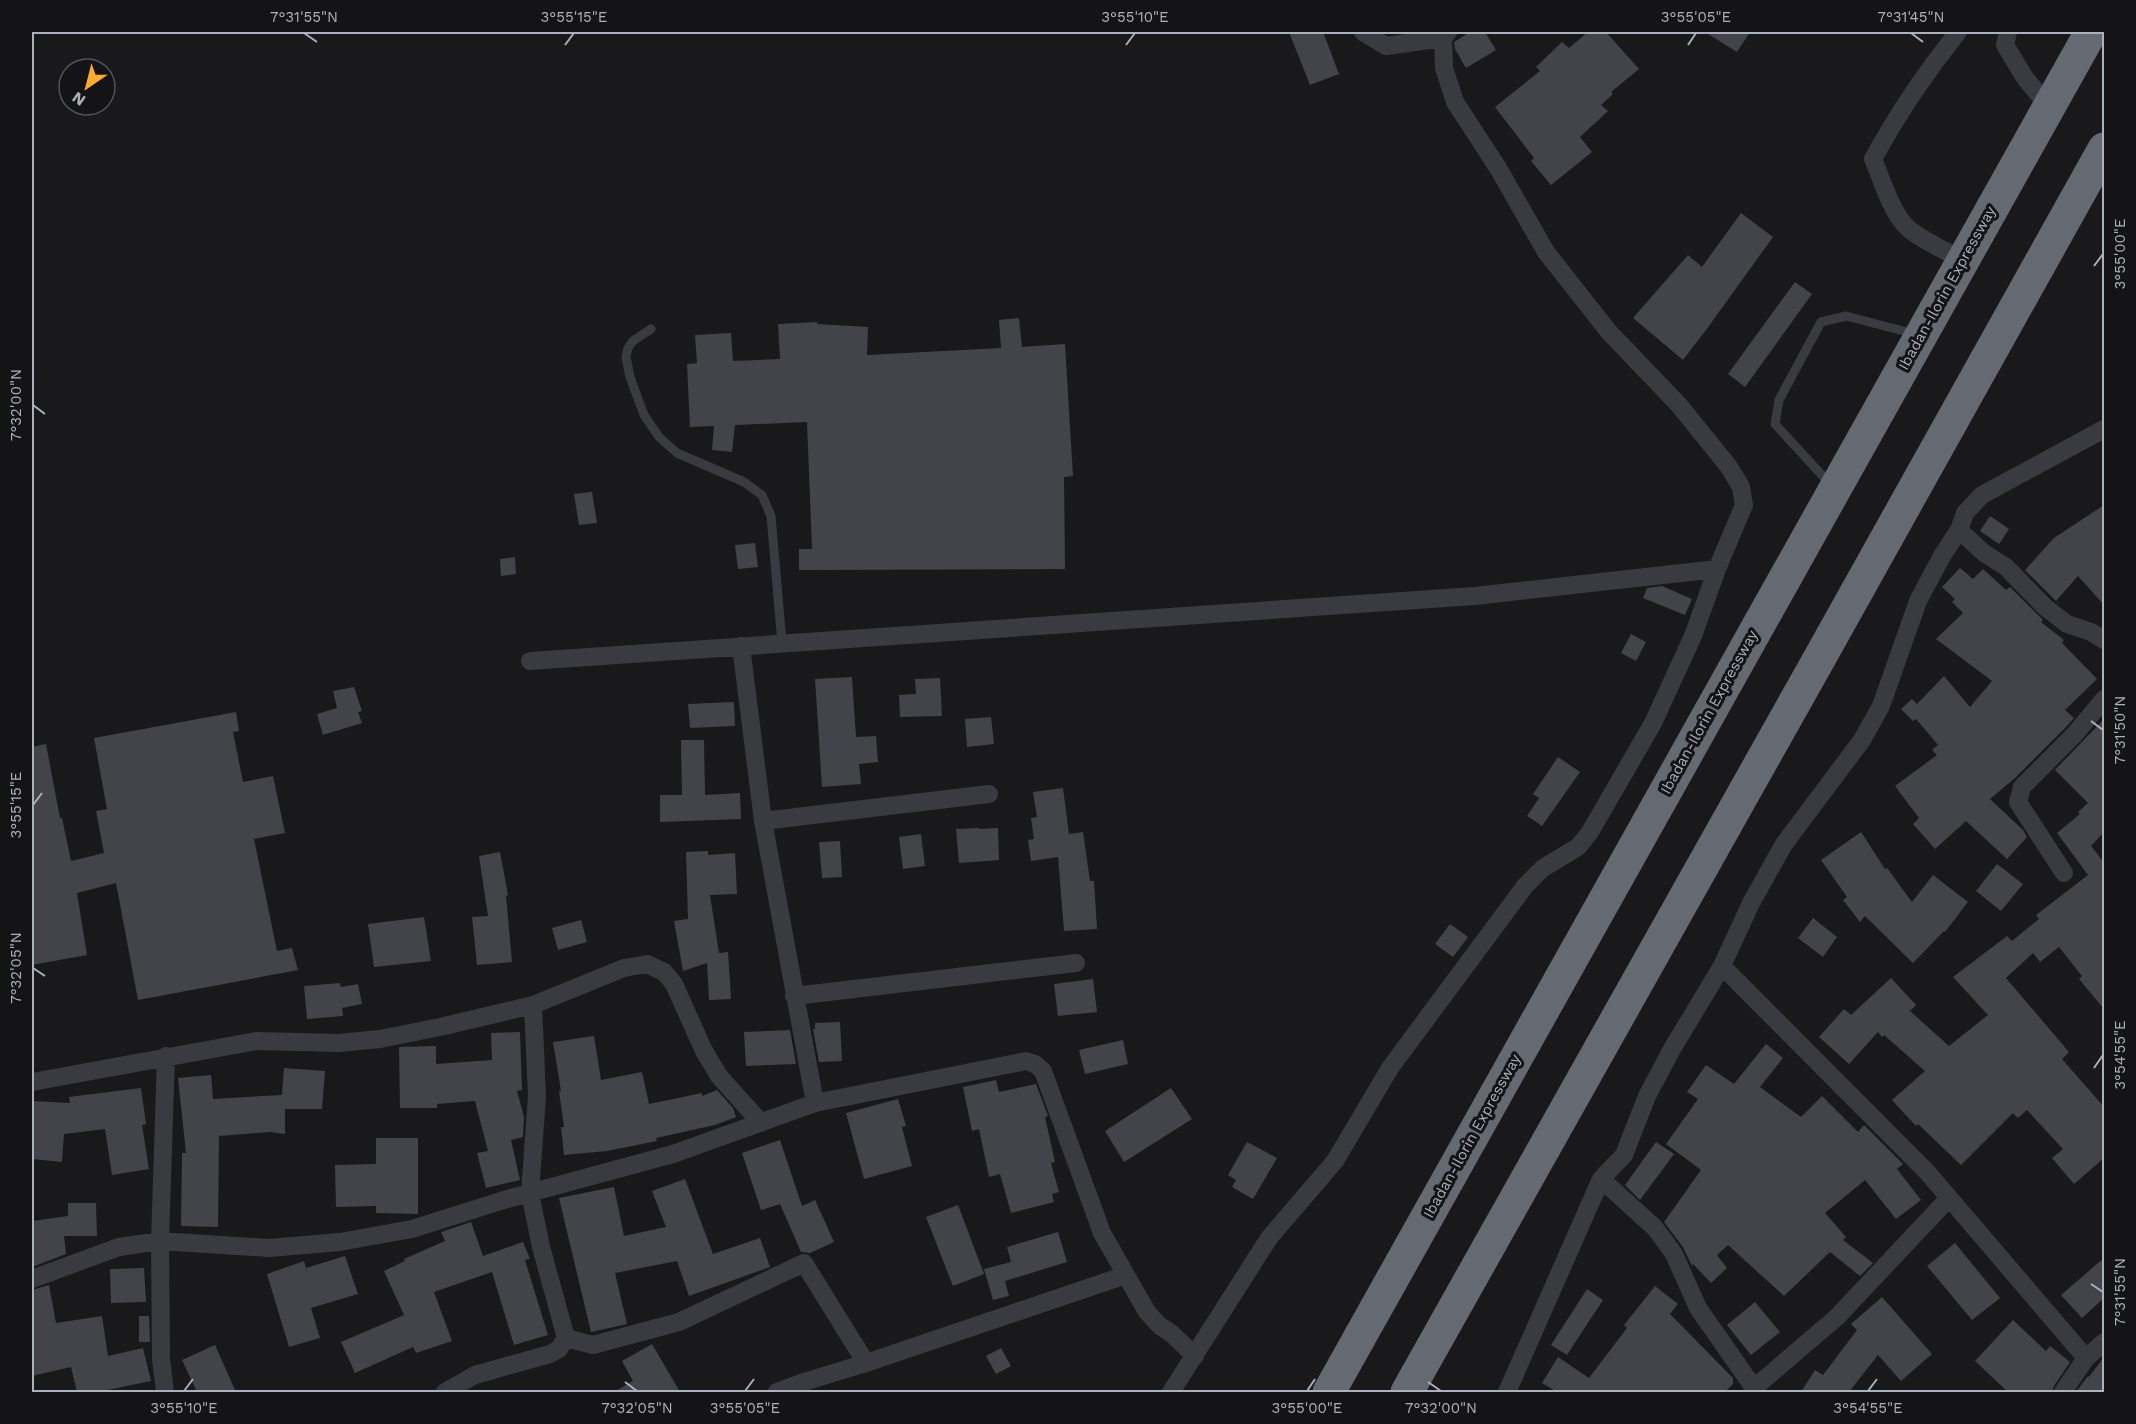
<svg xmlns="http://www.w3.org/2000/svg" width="2136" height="1424" font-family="'Work Sans',sans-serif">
<rect width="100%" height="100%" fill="#19191c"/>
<path fill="#434449" d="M 1289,32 L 1323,32 L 1339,74 L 1310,85 Z
M 1470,32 L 1485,32 L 1496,50 L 1466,68 L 1455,49 L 1454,42 Z
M 1588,32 L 1606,32 L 1639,69 L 1611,92 L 1613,94 L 1601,105 L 1608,111 L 1580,137 L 1592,152 L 1551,185 L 1531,161 L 1534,158 L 1495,107 L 1540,71 L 1536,67 L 1562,42 L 1569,48 Z
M 1705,32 L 1750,32 L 1737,52 Z
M 1741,213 L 1773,237 L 1709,326 L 1683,360 L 1633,318 L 1688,255 L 1702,267 Z
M 1795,282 L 1812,294 L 1745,387 L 1728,374 Z
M 1019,318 L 1022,347 L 1065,344 L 1073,476 L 1064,477 L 1065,569 L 799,570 L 799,549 L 812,549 L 807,422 L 735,425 L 732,452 L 712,450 L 714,426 L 690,427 L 687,364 L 697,363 L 695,335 L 731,333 L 733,361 L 780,359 L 778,324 L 817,322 L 817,324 L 868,327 L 867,355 L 1001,348 L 999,320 Z
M 592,492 L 597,523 L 579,525 L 574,494 Z
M 2104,505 L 2104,605 L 2078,576 L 2056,601 L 2025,570 L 2054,538 Z
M 1990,516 L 2009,529 L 1999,544 L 1980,531 Z
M 755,543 L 758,567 L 738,569 L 735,545 Z
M 515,557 L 516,574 L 501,576 L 500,559 Z
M 1960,568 L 1973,579 L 1983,569 L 2006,590 L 2010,587 L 2043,620 L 2041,622 L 2064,640 L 2062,643 L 2097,679 L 2065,710 L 2074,718 L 2066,727 L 2015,778 L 1990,799 L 2023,830 L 2027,837 L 2007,859 L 1966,821 L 1935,849 L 1913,824 L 1919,818 L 1895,786 L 1937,755 L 1932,750 L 1938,745 L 1916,719 L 1913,721 L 1901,709 L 1912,699 L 1917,704 L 1944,676 L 1970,707 L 1992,681 L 1936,639 L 1963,613 L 1952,602 L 1955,599 L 1942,587 Z
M 1662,586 L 1692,599 L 1685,615 L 1643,598 L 1647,588 Z
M 1631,634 L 1646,642 L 1636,661 L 1621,653 Z
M 852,677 L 856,737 L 876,736 L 878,762 L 859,764 L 861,784 L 822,787 L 815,679 Z
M 940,678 L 942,716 L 900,717 L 899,695 L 916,694 L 915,679 Z
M 354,687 L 362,711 L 358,712 L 362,723 L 323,735 L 317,714 L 337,708 L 333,691 Z
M 734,702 L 735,726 L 690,728 L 688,704 Z
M 236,712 L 239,731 L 233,732 L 243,782 L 273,776 L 285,833 L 254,839 L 277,951 L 292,948 L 298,970 L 138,1000 L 116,883 L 77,893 L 87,955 L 32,965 L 32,747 L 46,744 L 60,818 L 62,818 L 71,861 L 104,853 L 96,811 L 107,809 L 94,738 Z
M 991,717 L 994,744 L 967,747 L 965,719 Z
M 2104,719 L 2104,832 L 2091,846 L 2103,861 L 2104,860 L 2104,1009 L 2079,979 L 2082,976 L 2059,947 L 2040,962 L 2033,953 L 2006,978 L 2069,1052 L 2062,1059 L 2104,1107 L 2104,1158 L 2074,1184 L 2052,1158 L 2063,1149 L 2027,1110 L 2018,1118 L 2013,1113 L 1961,1165 L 1918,1124 L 1916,1126 L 1892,1100 L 1925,1071 L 1884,1035 L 1882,1037 L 1878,1032 L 1849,1064 L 1819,1037 L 1844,1009 L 1851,1015 L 1891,978 L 1916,1005 L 1910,1011 L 1949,1046 L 1988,1015 L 1953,977 L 2007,936 L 2012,941 L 2039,919 L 2036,915 L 2088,875 L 2057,833 L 2080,814 L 2078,812 L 2088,803 L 2055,770 Z
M 681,740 L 704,740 L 705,795 L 740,793 L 741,819 L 660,822 L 660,795 L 682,795 Z
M 1558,757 L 1580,772 L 1542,826 L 1527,816 L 1539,798 L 1533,794 Z
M 1063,788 L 1069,834 L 1083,832 L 1090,881 L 1094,881 L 1097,929 L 1064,931 L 1058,857 L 1031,861 L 1028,840 L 1034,839 L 1031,818 L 1037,817 L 1033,792 Z
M 979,828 L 979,829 L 998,828 L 999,860 L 959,863 L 956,829 Z
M 1861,832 L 1885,869 L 1887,868 L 1912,902 L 1933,875 L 1968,902 L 1945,932 L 1944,931 L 1913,963 L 1865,916 L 1860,922 L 1843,900 L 1847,897 L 1821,860 Z
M 921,834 L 925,866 L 903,869 L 899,837 Z
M 840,841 L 842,877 L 822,878 L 819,842 Z
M 708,851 L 708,855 L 735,853 L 737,894 L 710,895 L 719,953 L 728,952 L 731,999 L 709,1000 L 707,963 L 683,971 L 674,921 L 688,919 L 686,852 Z
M 500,852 L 508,895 L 506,896 L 512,962 L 477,965 L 472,917 L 488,916 L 479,856 Z
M 1997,864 L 2023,884 L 2001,911 L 1976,891 Z
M 424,917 L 431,961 L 374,967 L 368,924 Z
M 1813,918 L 1837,937 L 1823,957 L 1798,938 Z
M 581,920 L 587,942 L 558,950 L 552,928 Z
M 1450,924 L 1468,937 L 1453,957 L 1435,944 Z
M 1093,979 L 1097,1012 L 1058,1016 L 1054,984 Z
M 340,983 L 341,987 L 358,984 L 362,1004 L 342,1008 L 343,1016 L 307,1019 L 304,986 Z
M 840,1022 L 842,1061 L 819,1062 L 813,1029 L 815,1029 L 815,1023 Z
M 790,1030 L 796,1064 L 746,1066 L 744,1032 Z
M 520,1032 L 522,1090 L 517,1091 L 524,1117 L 523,1137 L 511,1140 L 520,1180 L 486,1188 L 477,1153 L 488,1151 L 475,1101 L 437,1104 L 437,1108 L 400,1108 L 399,1047 L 436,1046 L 436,1064 L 492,1060 L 491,1033 Z
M 594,1036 L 601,1080 L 642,1072 L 649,1104 L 702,1093 L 702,1096 L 717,1090 L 733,1108 L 736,1117 L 715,1125 L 656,1138 L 657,1141 L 607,1151 L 564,1155 L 561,1127 L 564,1127 L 559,1091 L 561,1091 L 553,1042 Z
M 1123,1040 L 1128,1064 L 1085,1074 L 1079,1050 Z
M 1766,1044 L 1783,1058 L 1760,1087 L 1801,1117 L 1822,1096 L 1858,1132 L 1864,1125 L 1903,1164 L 1897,1169 L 1921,1200 L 1896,1219 L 1865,1180 L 1825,1213 L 1846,1237 L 1843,1240 L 1873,1263 L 1860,1276 L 1830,1252 L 1784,1296 L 1728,1245 L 1717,1255 L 1727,1268 L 1711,1283 L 1693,1264 L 1692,1266 L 1683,1247 L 1664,1222 L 1701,1170 L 1666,1144 L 1698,1099 L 1687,1092 L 1706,1065 L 1734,1084 Z
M 284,1068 L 325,1071 L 322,1109 L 285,1109 L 285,1134 L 270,1132 L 219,1136 L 218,1227 L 181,1226 L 182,1153 L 186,1153 L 178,1078 L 211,1075 L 213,1099 L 282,1095 Z
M 996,1080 L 999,1092 L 1036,1084 L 1048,1116 L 1045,1117 L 1055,1162 L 1051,1163 L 1059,1192 L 1052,1194 L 1054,1202 L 1011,1213 L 1000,1174 L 989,1177 L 979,1129 L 972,1131 L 963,1087 Z
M 141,1088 L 146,1124 L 142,1125 L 149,1169 L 112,1175 L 105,1129 L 64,1134 L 62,1162 L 32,1159 L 32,1101 L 70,1103 L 69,1097 Z
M 1171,1088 L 1192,1119 L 1124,1162 L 1105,1131 Z
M 898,1099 L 906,1126 L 902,1127 L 912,1166 L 864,1179 L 846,1113 Z
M 376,1138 L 418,1138 L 418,1214 L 376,1213 L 376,1206 L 336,1207 L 335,1165 L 376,1164 Z
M 780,1140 L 802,1206 L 815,1200 L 834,1242 L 810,1253 L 801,1252 L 780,1204 L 761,1210 L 742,1153 Z
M 1247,1142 L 1277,1158 L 1253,1199 L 1232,1187 L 1236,1180 L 1228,1175 Z
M 1656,1142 L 1674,1154 L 1640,1200 L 1625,1185 Z
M 685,1179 L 713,1254 L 760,1238 L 770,1267 L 689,1296 L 677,1261 L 615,1273 L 627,1324 L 591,1332 L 559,1198 L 614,1187 L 624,1236 L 666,1227 L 652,1191 Z
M 68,1203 L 96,1203 L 97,1236 L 64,1236 L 66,1254 L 32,1267 L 32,1221 L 68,1216 Z
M 958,1205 L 984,1274 L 953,1286 L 926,1217 Z
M 471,1222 L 483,1256 L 523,1242 L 530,1259 L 525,1260 L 548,1335 L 514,1345 L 492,1272 L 434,1292 L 452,1341 L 416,1353 L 413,1347 L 355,1373 L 341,1342 L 404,1315 L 384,1271 L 405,1261 L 404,1259 L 445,1241 L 441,1232 Z
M 1058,1232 L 1067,1262 L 1005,1281 L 1009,1296 L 993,1300 L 984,1269 L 1011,1262 L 1007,1247 Z
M 1955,1243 L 2000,1298 L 1972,1320 L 1927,1266 Z
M 345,1256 L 358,1294 L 311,1308 L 320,1338 L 289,1347 L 267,1274 L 304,1261 L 306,1268 Z
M 2104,1258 L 2104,1298 L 2082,1318 L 2061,1295 Z
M 144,1268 L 146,1302 L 111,1303 L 110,1269 Z
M 49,1285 L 56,1323 L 102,1316 L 108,1356 L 143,1348 L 151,1381 L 98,1392 L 77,1392 L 71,1367 L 32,1376 L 32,1290 Z
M 1655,1286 L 1678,1304 L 1670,1314 L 1733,1378 L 1733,1384 L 1725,1392 L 1557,1392 L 1542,1383 L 1558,1357 L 1589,1378 L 1627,1328 L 1624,1325 Z
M 1587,1289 L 1603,1300 L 1567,1355 L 1551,1345 Z
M 1882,1297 L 1932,1354 L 1901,1381 L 1878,1355 L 1849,1392 L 1850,1392 L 1801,1392 L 1815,1370 L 1823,1375 L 1857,1330 L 1851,1324 Z
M 1755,1302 L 1780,1332 L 1751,1355 L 1727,1325 Z
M 139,1316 L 149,1316 L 150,1342 L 139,1342 Z
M 2013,1320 L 2046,1351 L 2050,1346 L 2070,1362 L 2054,1386 L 2052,1392 L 2008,1392 L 1975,1361 Z
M 652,1344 L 680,1392 L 614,1392 L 633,1381 L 622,1361 Z
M 215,1345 L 236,1392 L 197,1392 L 182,1360 Z
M 1001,1348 L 1011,1366 L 996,1374 L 986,1356 Z
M 2104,1357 L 2104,1392 L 2076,1392 L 2088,1376 L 2089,1377 Z"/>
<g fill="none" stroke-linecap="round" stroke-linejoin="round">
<path stroke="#3a3b41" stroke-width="9" d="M 651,329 L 633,341 L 628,348 L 626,357 L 630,377 L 644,415 L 659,437 L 677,453 L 744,482 L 762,495 L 771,516 L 782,643
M 1831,485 L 1775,424 L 1779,400 L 1821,322 L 1846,316 L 1915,334"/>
<path stroke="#3a3b41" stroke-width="18" d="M 1363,32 L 1386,46 L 1443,38
M 1958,32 C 1926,72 1898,113 1873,159 C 1882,180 1889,205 1903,223 C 1914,237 1946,251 1963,260
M 2008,32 L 2005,45 L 2025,78 L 2049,107
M 1959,530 L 1984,553 L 2006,567 L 2045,607 L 2067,624 L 2091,632 L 2104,640
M 741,646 L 763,821 L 815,1103
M 530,661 L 1475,596 L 1717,569
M 763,821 L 989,794
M 2064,873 L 2018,802 L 2022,787 L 2074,735 L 2104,699
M 1722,966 L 1928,1173 L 2086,1358
M 794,996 L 1076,963
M 32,1082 L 256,1041 L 339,1043 L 380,1039 L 440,1027 L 533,1005 L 624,968 L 647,964 L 664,972 L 674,984 L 704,1051 L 719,1076 L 761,1123
M 1601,1179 L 1655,1228 L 1674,1254 L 1698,1308 L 1754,1388
M 32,1279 L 119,1247 L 160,1241 L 269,1248 L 340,1242 L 412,1229 L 507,1199 L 673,1154 L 815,1103 L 1026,1061 L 1035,1064 L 1043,1071 L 1102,1233 L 1147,1312 L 1159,1325 L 1172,1334 L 1195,1356
M 566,1338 L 593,1345 L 679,1322 L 804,1263 L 866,1363
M 165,1392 L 161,1359 L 160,1241 L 166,1056
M 445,1392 L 475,1375 L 550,1354 L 559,1349 L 566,1338 L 541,1247 L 530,1193 L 537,1096 L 533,1005
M 777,1392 L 804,1382 L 866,1363 L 1126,1275
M 1171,1392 L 1269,1238 L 1335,1161 L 1390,1068 L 1525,886 L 1543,868 L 1578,847 L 1590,832 L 1653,723 L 1693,636 L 1717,569 L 1744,505 L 1741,487 L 1729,467 L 1679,405 L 1609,332 L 1546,252 L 1498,168 L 1455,102 L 1444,68 L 1443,38 L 1448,32
M 1507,1392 L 1601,1179 L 1624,1155 L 1647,1096 L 1672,1049 L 1722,966 L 1751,903 L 1784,844 L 1862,740 L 1881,706 L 1918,601 L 1942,556 L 1959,530 L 1965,513 L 1982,495 L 2104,429
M 1752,1392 L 1754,1388 L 1837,1317 L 1949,1198
M 2063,1392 L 2086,1358 L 2104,1342"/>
<path stroke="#656a72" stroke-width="33" d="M 1329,1392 L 2091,32
M 1407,1392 C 1637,977 1875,565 2104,149"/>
</g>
<path fill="none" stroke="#abb1bc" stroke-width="2" d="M 304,33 L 317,42M 1911,33 L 1923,42M 565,45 L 574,33M 1126,45 L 1135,33M 1688,45 L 1696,33M 2094,266 L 2103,254M 33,405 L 45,414M 2091,721 L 2103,730M 33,805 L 42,793M 33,968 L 45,976M 2094,1068 L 2103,1055M 2091,1284 L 2103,1292M 625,1382 L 637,1391M 1428,1382 L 1441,1391M 184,1391 L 193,1379M 745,1391 L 754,1379M 1307,1391 L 1315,1379M 1868,1391 L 1877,1379"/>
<g text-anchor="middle" stroke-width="6" stroke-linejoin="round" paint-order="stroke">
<g font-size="15" fill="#abb1bc" stroke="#141417">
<text transform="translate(1947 288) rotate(-61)" y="5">Ibadan-Ilorin Expressway</text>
<text transform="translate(1709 712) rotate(-61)" y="5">Ibadan-Ilorin Expressway</text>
<text transform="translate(1472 1136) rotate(-61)" y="5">Ibadan-Ilorin Expressway</text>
</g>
</g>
<rect width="2136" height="1424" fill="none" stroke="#141417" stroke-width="66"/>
<g transform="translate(87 87) rotate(215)"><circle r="28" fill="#141417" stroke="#505359" stroke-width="1.5"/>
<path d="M0-4.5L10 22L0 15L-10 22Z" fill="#fdaa30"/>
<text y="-9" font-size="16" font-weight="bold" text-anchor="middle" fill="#abb1bc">N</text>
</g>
<rect x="33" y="33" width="2070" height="1358" fill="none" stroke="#abb1bc" stroke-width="2"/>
<g font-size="15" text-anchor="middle" fill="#abb1bc">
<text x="304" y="22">7°31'55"N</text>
<text x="574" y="22">3°55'15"E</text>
<text x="1135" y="22">3°55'10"E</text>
<text x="1696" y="22">3°55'05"E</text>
<text x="1911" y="22">7°31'45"N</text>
<text transform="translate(2120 254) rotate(-90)" y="5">3°55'00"E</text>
<text transform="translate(16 405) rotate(-90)" y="5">7°32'00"N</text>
<text transform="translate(2120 730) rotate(-90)" y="5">7°31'50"N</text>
<text transform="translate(16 805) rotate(-90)" y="5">3°55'15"E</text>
<text transform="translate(16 968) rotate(-90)" y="5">7°32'05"N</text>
<text transform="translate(2120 1055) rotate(-90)" y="5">3°54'55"E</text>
<text transform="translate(2120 1292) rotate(-90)" y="5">7°31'55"N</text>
<text x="184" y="1413">3°55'10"E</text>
<text x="637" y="1413">7°32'05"N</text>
<text x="745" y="1413">3°55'05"E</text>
<text x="1307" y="1413">3°55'00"E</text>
<text x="1441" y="1413">7°32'00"N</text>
<text x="1868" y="1413">3°54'55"E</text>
</g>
</svg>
